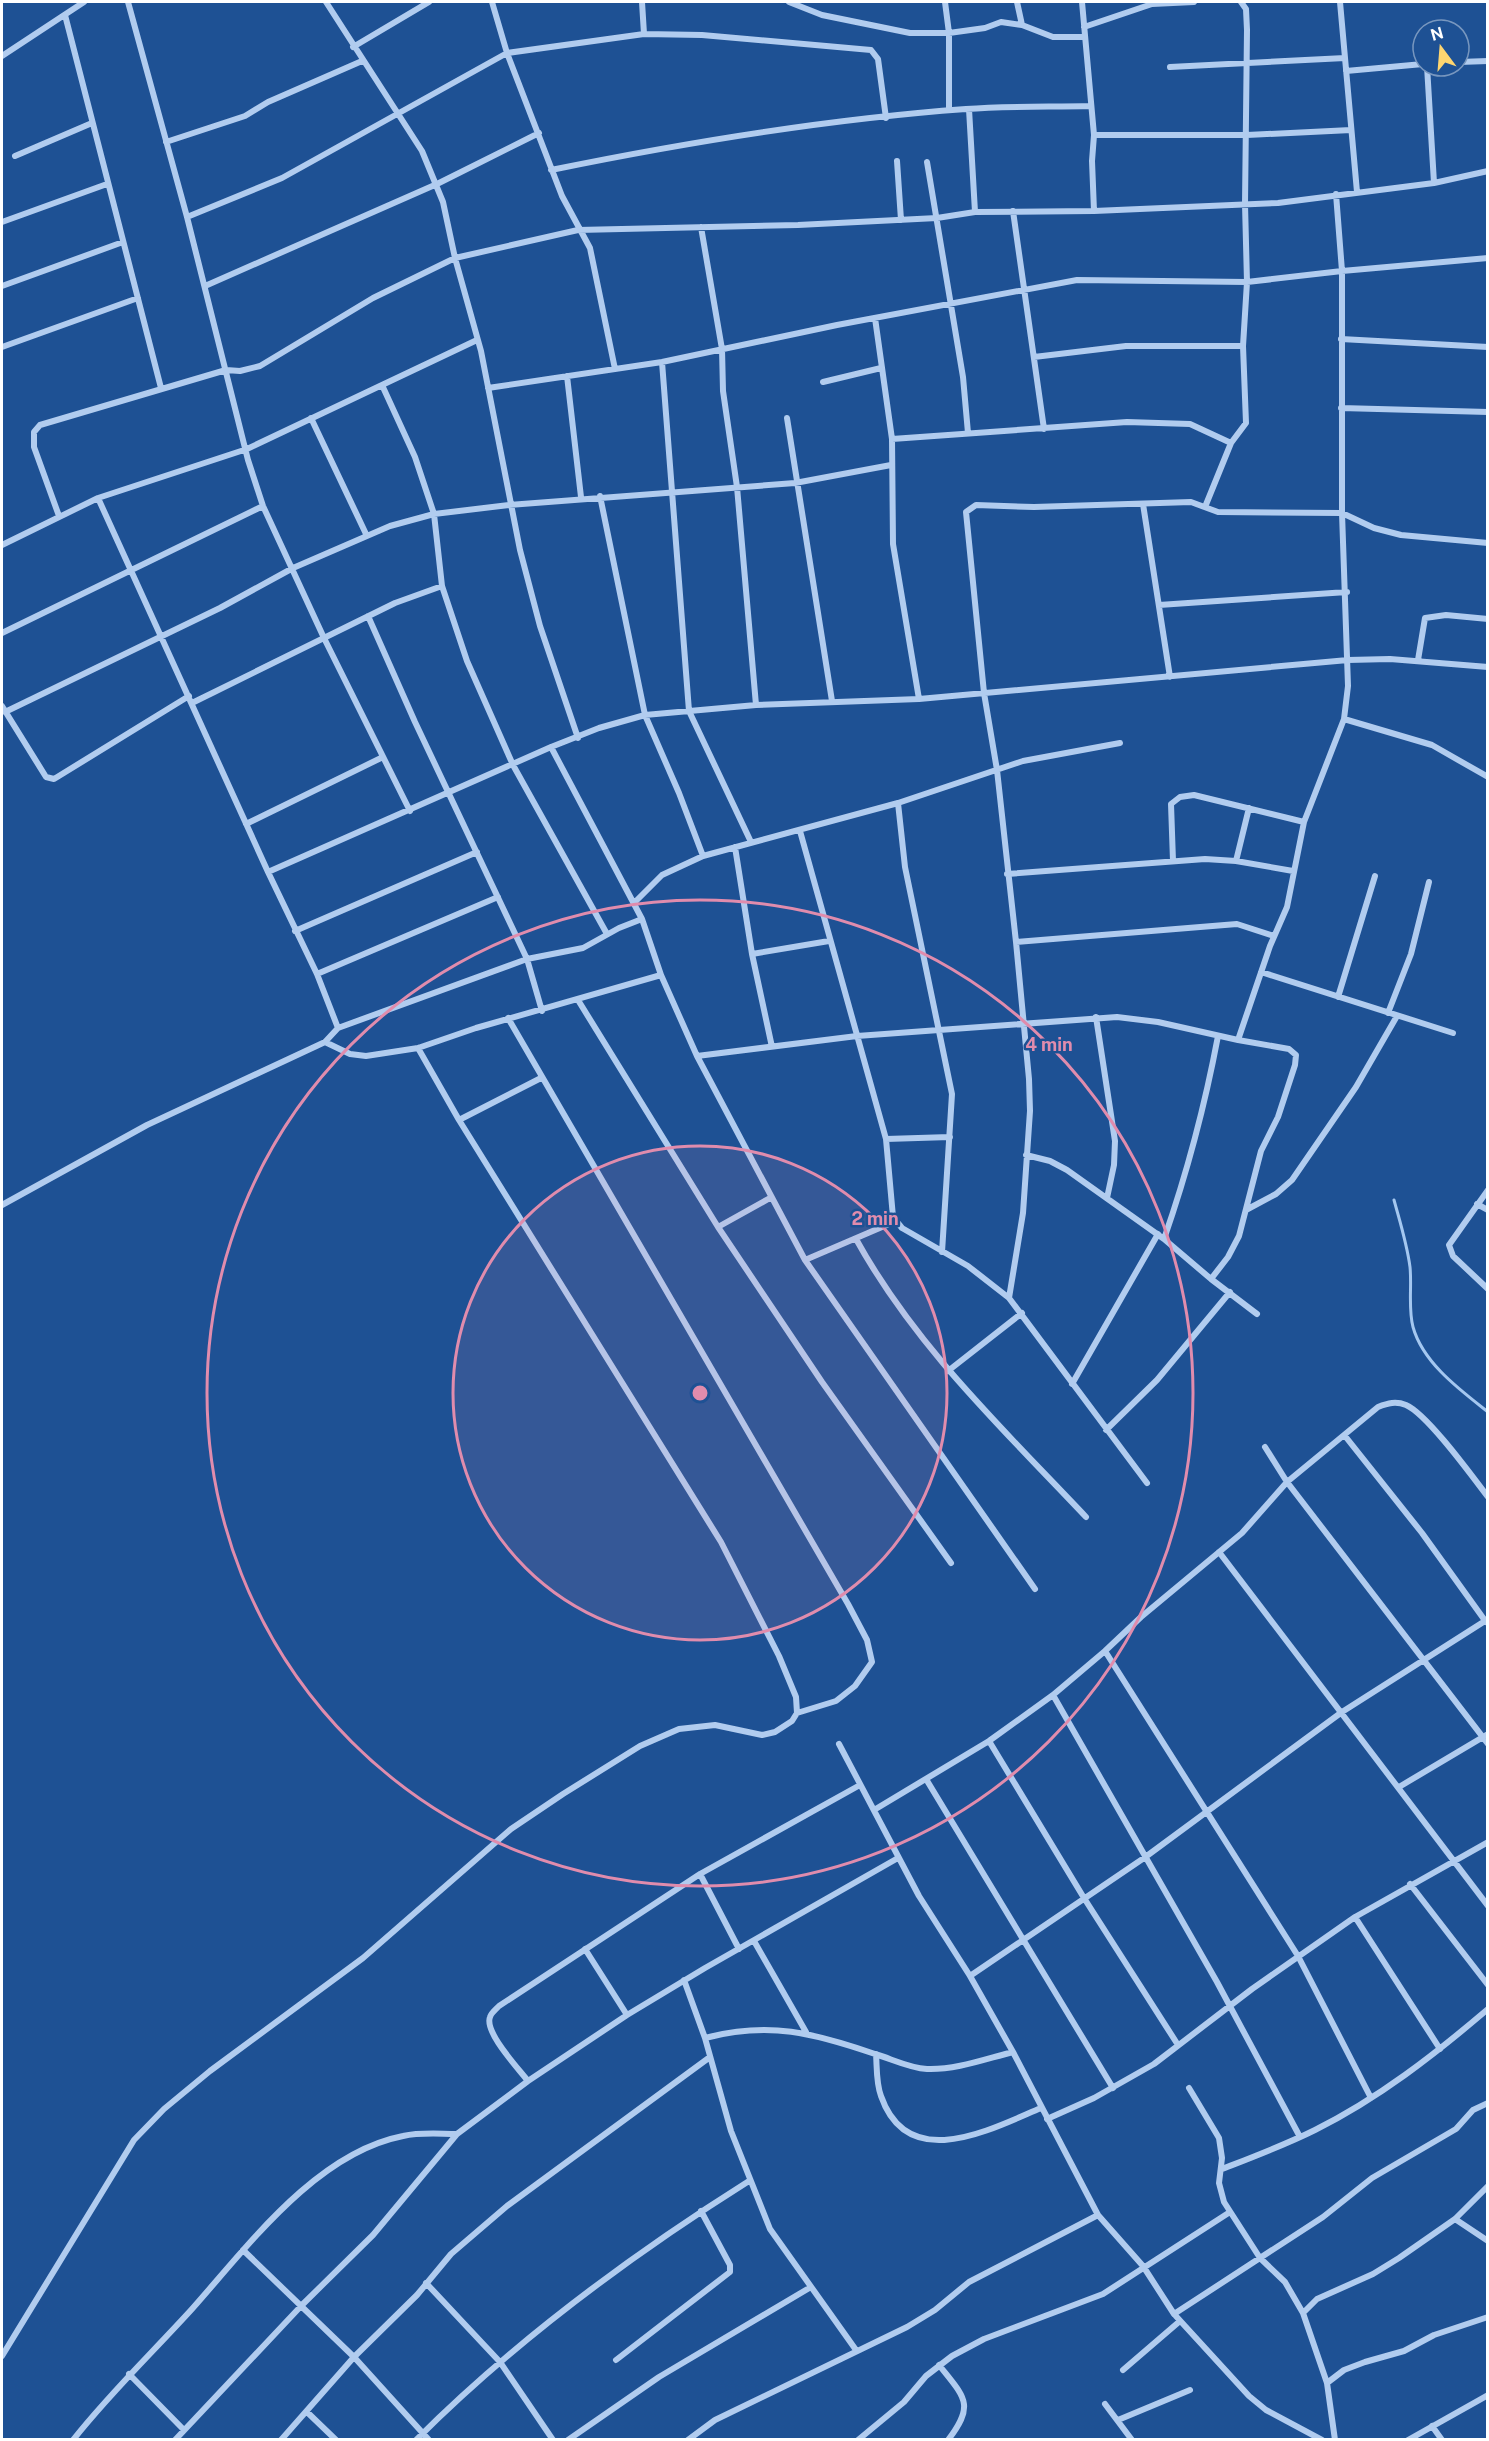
<svg xmlns="http://www.w3.org/2000/svg" width="1489" height="2441" font-family="'Public Sans',sans-serif">
<rect width="100%" height="100%" fill="#1e5194"/>
<g fill="none" stroke-linecap="round" stroke-linejoin="round">
<path stroke="#a4c7f0" stroke-width="3" d="M 1394,1200 C 1400,1222 1407,1244 1410,1267 C 1412,1286 1408,1309 1413,1327 C 1423,1363 1460,1390 1488,1412"/>
<path stroke="#b1ccef" stroke-width="6" d="M 128,2 L 187,217 L 248,460 L 263,506 L 324,638 L 410,811
M 326,2 L 422,151 L 443,202 L 455,258 L 481,351 L 520,550 L 540,626 L 578,738
M 492,2 L 507,53 L 562,196 L 590,248 L 615,369
M 642,2 L 644,34
M 789,2 L 822,15 L 910,33 L 949,33 L 985,28 L 1001,22 L 1022,25 L 1053,37 L 1085,37
M 945,2 L 949,33 L 949,110
M 1017,2 L 1022,25
M 1082,2 L 1094,135 L 1092,161 L 1094,211
M 1340,2 L 1357,192
M 65,15 L 161,388
M 1084,27 L 1152,4 L 1194,2
M 353,47 L 429,2
M 2,56 L 84,2
M 1459,62 L 1488,61
M 1427,66 L 1434,183
M 1170,67 L 1345,58
M 1346,71 L 1423,64
M 969,109 L 975,212
M 1094,135 L 1247,135 L 1351,130
M 166,142 L 245,116 L 268,102 L 362,61
M 15,156 L 92,123
M 897,161 L 901,220
M 927,162 L 963,377 L 968,433
M 551,170 C 688,142 828,119 966,109 C 1007,106 1049,107 1090,106
M 1013,211 L 1044,429
M 187,217 L 282,178 L 507,53 L 644,34 L 702,35 L 871,50 L 878,59 L 886,118
M 2,222 L 107,184
M 701,227 L 722,349 L 723,391 L 737,487 L 756,705
M 2,286 L 123,242
M 205,286 L 437,184 L 539,133
M 875,318 L 892,439 L 893,544 L 919,699
M 1341,339 L 1488,347
M 2,347 L 138,298
M 1034,357 L 1126,346 L 1243,346 L 1247,282 L 1245,204 L 1247,30 L 1246,9 L 1241,2
M 662,362 L 689,711 L 751,842
M 567,376 L 581,497
M 823,382 L 881,368
M 382,385 L 415,457 L 434,514 L 442,586 L 467,661 L 513,765 L 607,934
M 488,388 L 662,362 L 837,325 L 1077,280 L 1247,282 L 1342,271 L 1488,258
M 1341,408 L 1488,412
M 311,418 L 366,534
M 787,418 L 832,701
M 892,439 L 1127,422 L 1190,424 L 1231,443 L 1205,507
M 1231,443 L 1246,423 L 1243,346
M 600,496 L 645,715 L 679,793 L 703,856
M 1143,504 L 1170,677
M 59,516 L 34,447 L 34,432 L 40,425 L 226,370 L 240,371 L 260,366 L 373,298 L 455,258 L 578,230 L 798,225 L 937,218 L 975,212 L 1094,211 L 1278,203 L 1434,183 L 1488,171
M 2,545 L 98,498 L 247,449 L 477,340
M 1159,605 L 1347,592
M 368,616 L 415,722 L 527,959 L 542,1011
M 2,633 L 263,506
M 1418,660 L 1425,618 L 1446,615 L 1488,619
M 192,703 L 395,603 L 442,586
M 2,706 L 46,777 L 54,779 L 189,696
M 5,712 L 220,608 L 293,568 L 390,526 L 434,514 L 509,505 L 795,483 L 891,465
M 1344,719 L 1432,745 L 1488,777
M 551,747 L 642,919 L 661,975 L 697,1056 L 805,1260 L 1035,1589
M 898,803 L 905,867 L 952,1094 L 942,1252
M 246,824 L 383,757
M 800,831 L 886,1139 L 893,1217 L 902,1228 L 968,1266 L 1009,1298
M 735,847 L 752,954 L 772,1047
M 1173,861 L 1171,804 L 1180,797 L 1194,795 L 1304,822
M 1236,861 L 1249,808
M 268,872 L 551,747 L 599,728 L 645,715 L 756,705 L 919,699 L 1348,660 L 1390,659 L 1488,667
M 1007,874 L 1205,859 L 1236,861 L 1293,871
M 634,903 L 662,875 L 703,856 L 898,803 L 1023,761 L 1120,743
M 295,931 L 477,852
M 1016,942 L 1237,924 L 1274,936
M 752,954 L 829,941
M 1261,972 L 1453,1033
M 317,974 L 498,897
M 1338,997 L 1375,876
M 578,1000 L 718,1227 L 822,1382 L 951,1563
M 1388,1013 L 1411,954 L 1429,882
M 1096,1017 L 1115,1141 L 1114,1165 L 1107,1198
M 338,1028 L 527,959 L 583,948 L 619,928 L 642,919
M 325,1042 L 350,1054 L 366,1056 L 418,1048 L 476,1028 L 661,975
M 418,1048 L 459,1120 L 721,1542 L 779,1656 L 796,1697 L 797,1713
M 697,1056 L 857,1036 L 1117,1017 L 1158,1022 L 1238,1040 L 1270,946 L 1287,907 L 1304,822 L 1344,719 L 1348,686 L 1342,513 L 1342,271 L 1336,194
M 459,1120 L 541,1078
M 886,1139 L 950,1137
M 1026,1155 L 1050,1161 L 1067,1170 L 1164,1239 L 1211,1279 L 1257,1314
M 1488,1190 L 1449,1245 L 1453,1256 L 1488,1289
M 1477,1204 L 1488,1210
M 2,1205 L 147,1125 L 325,1042 L 338,1028 L 317,974 L 268,872 L 98,498
M 1246,1210 L 1276,1194 L 1292,1180 L 1356,1087 L 1397,1016
M 718,1227 L 770,1198
M 856,1239 C 915,1346 1003,1429 1086,1517
M 1164,1239 C 1187,1173 1205,1105 1218,1036
M 805,1260 L 896,1221
M 1211,1279 L 1228,1257 L 1239,1236 L 1261,1151 L 1278,1117 L 1295,1065 L 1296,1055 L 1289,1049 L 1238,1040
M 948,1371 L 1022,1313
M 1072,1384 L 1158,1234
M 1106,1430 L 1157,1380 L 1230,1292
M 1345,1436 L 1422,1533 L 1486,1622
M 1265,1447 L 1287,1482 L 1488,1744
M 1147,1483 L 1009,1298 L 1023,1213 L 1030,1111 L 1029,1079 L 1016,942 L 997,770 L 984,693 L 966,512 L 976,505 L 1034,507 L 1191,502 L 1218,512 L 1342,513 L 1374,528 L 1401,535 L 1488,543
M 1219,1552 L 1488,1906
M 1105,1651 L 1298,1956 L 1371,2098
M 1053,1695 L 1217,1982 L 1300,2137
M 989,1741 L 1084,1898 L 1178,2045
M 839,1744 L 919,1896 L 970,1976 L 1013,2052 L 1098,2215 L 1143,2266 L 1174,2314 L 1249,2396 L 1266,2410 L 1322,2440
M 926,1779 L 1113,2088
M 1399,1787 L 1488,1734
M 874,1810 L 989,1741 L 1053,1695 L 1105,1651 L 1141,1617 L 1242,1533 L 1287,1482 L 1378,1407 C 1388,1403 1396,1401 1406,1405 C 1427,1414 1472,1476 1488,1497
M 700,1874 L 739,1949
M 1410,1884 L 1488,1985
M 1355,1917 L 1440,2049
M 754,1941 L 806,2032
M 585,1949 L 627,2015
M 970,1976 L 1144,1858 L 1342,1712 L 1488,1619
M 684,1980 L 705,2038 L 731,2131 L 770,2229 L 856,2350
M 705,2038 C 769,2021 814,2033 875,2054 C 892,2059 909,2068 927,2069 C 956,2070 985,2059 1013,2052
M 876,2054 C 877,2067 876,2083 881,2096 C 908,2174 991,2129 1041,2108
M 528,2081 C 518,2068 484,2032 490,2017 C 491,2013 496,2009 499,2006 L 700,1874 L 860,1785
M 1189,2088 L 1219,2138 L 1222,2158 L 1219,2183 L 1224,2202 L 1260,2258 L 1285,2282 L 1303,2313 L 1317,2299 L 1373,2274 L 1399,2258 L 1455,2219 L 1488,2186
M 1047,2119 L 1094,2098 L 1154,2064 L 1252,1989 L 1355,1917 L 1488,1842
M 1222,2169 C 1253,2157 1285,2145 1315,2130 C 1379,2098 1434,2055 1488,2009
M 1455,2219 L 1488,2241
M 243,2250 L 354,2357 L 429,2440
M 426,2283 L 500,2362 L 553,2440
M 1303,2313 L 1327,2383 L 1335,2440
M 1174,2314 L 1323,2217 L 1372,2178 L 1456,2129 L 1473,2110 L 1488,2103
M 2,2356 L 134,2140 L 164,2109 L 210,2071 L 363,1958 L 511,1829 L 563,1794 L 640,1746 L 679,1729 L 715,1725 L 762,1735 L 775,1732 L 792,1721 L 797,1713 L 836,1701 L 855,1686 L 872,1662 L 867,1640 L 848,1604 L 508,1018
M 616,2360 L 730,2272 L 730,2265 L 701,2211
M 939,2365 C 964,2397 976,2404 948,2440
M 1123,2370 L 1180,2321
M 129,2374 L 184,2430
M 1327,2383 L 1344,2370 L 1365,2362 L 1404,2351 L 1434,2335 L 1488,2317
M 1105,2404 L 1132,2440
M 307,2412 L 336,2440
M 1118,2420 L 1190,2390
M 1432,2426 L 1442,2440
M 73,2440 C 110,2393 152,2353 192,2309 C 248,2246 316,2153 403,2136 C 421,2132 439,2134 457,2134
M 175,2440 L 302,2305 L 373,2235 L 457,2134 L 528,2081 L 627,2015 L 705,1968 L 898,1858
M 281,2440 L 354,2357 L 417,2295 L 451,2254 L 507,2206 L 710,2057
M 416,2440 C 516,2340 630,2256 749,2181
M 568,2440 L 659,2377 L 811,2287
M 688,2440 L 715,2420 L 907,2327 L 935,2310 L 969,2282 L 1098,2215
M 858,2440 L 904,2402 L 926,2376 L 952,2356 L 984,2339 L 1103,2294 L 1230,2212
M 1408,2440 L 1488,2395"/>
</g>
<circle cx="700" cy="1393" r="247" fill="#e08cad" fill-opacity=".12"/>
<g fill="none" stroke="#e08cad" stroke-width="3">
<circle cx="700" cy="1393" r="247"/>
<circle cx="700" cy="1393" r="493"/>
</g>
<circle cx="700" cy="1393" r="9" fill="#e08cad" stroke="#1e5194" stroke-width="3"/>
<g font-size="18" text-anchor="middle" font-weight="bold" fill="#e08cad" stroke="#1e5194" stroke-width="5" stroke-linejoin="round" paint-order="stroke">
<text x="1049" y="1051">4 min</text>
<text x="875" y="1225">2 min</text>
</g>
<rect width="1489" height="2441" fill="none" stroke="#ffffff" stroke-width="6"/>
<g transform="translate(1441 48) rotate(344)"><circle r="28" fill="#1e5194" stroke="#7897bf" stroke-width="1.5"/>
<path d="M0-4.5L10 22L0 15L-10 22Z" fill="#fdd570"/>
<text y="-9" font-size="16" font-weight="bold" text-anchor="middle" fill="#ffffff">N</text>
</g>
</svg>
